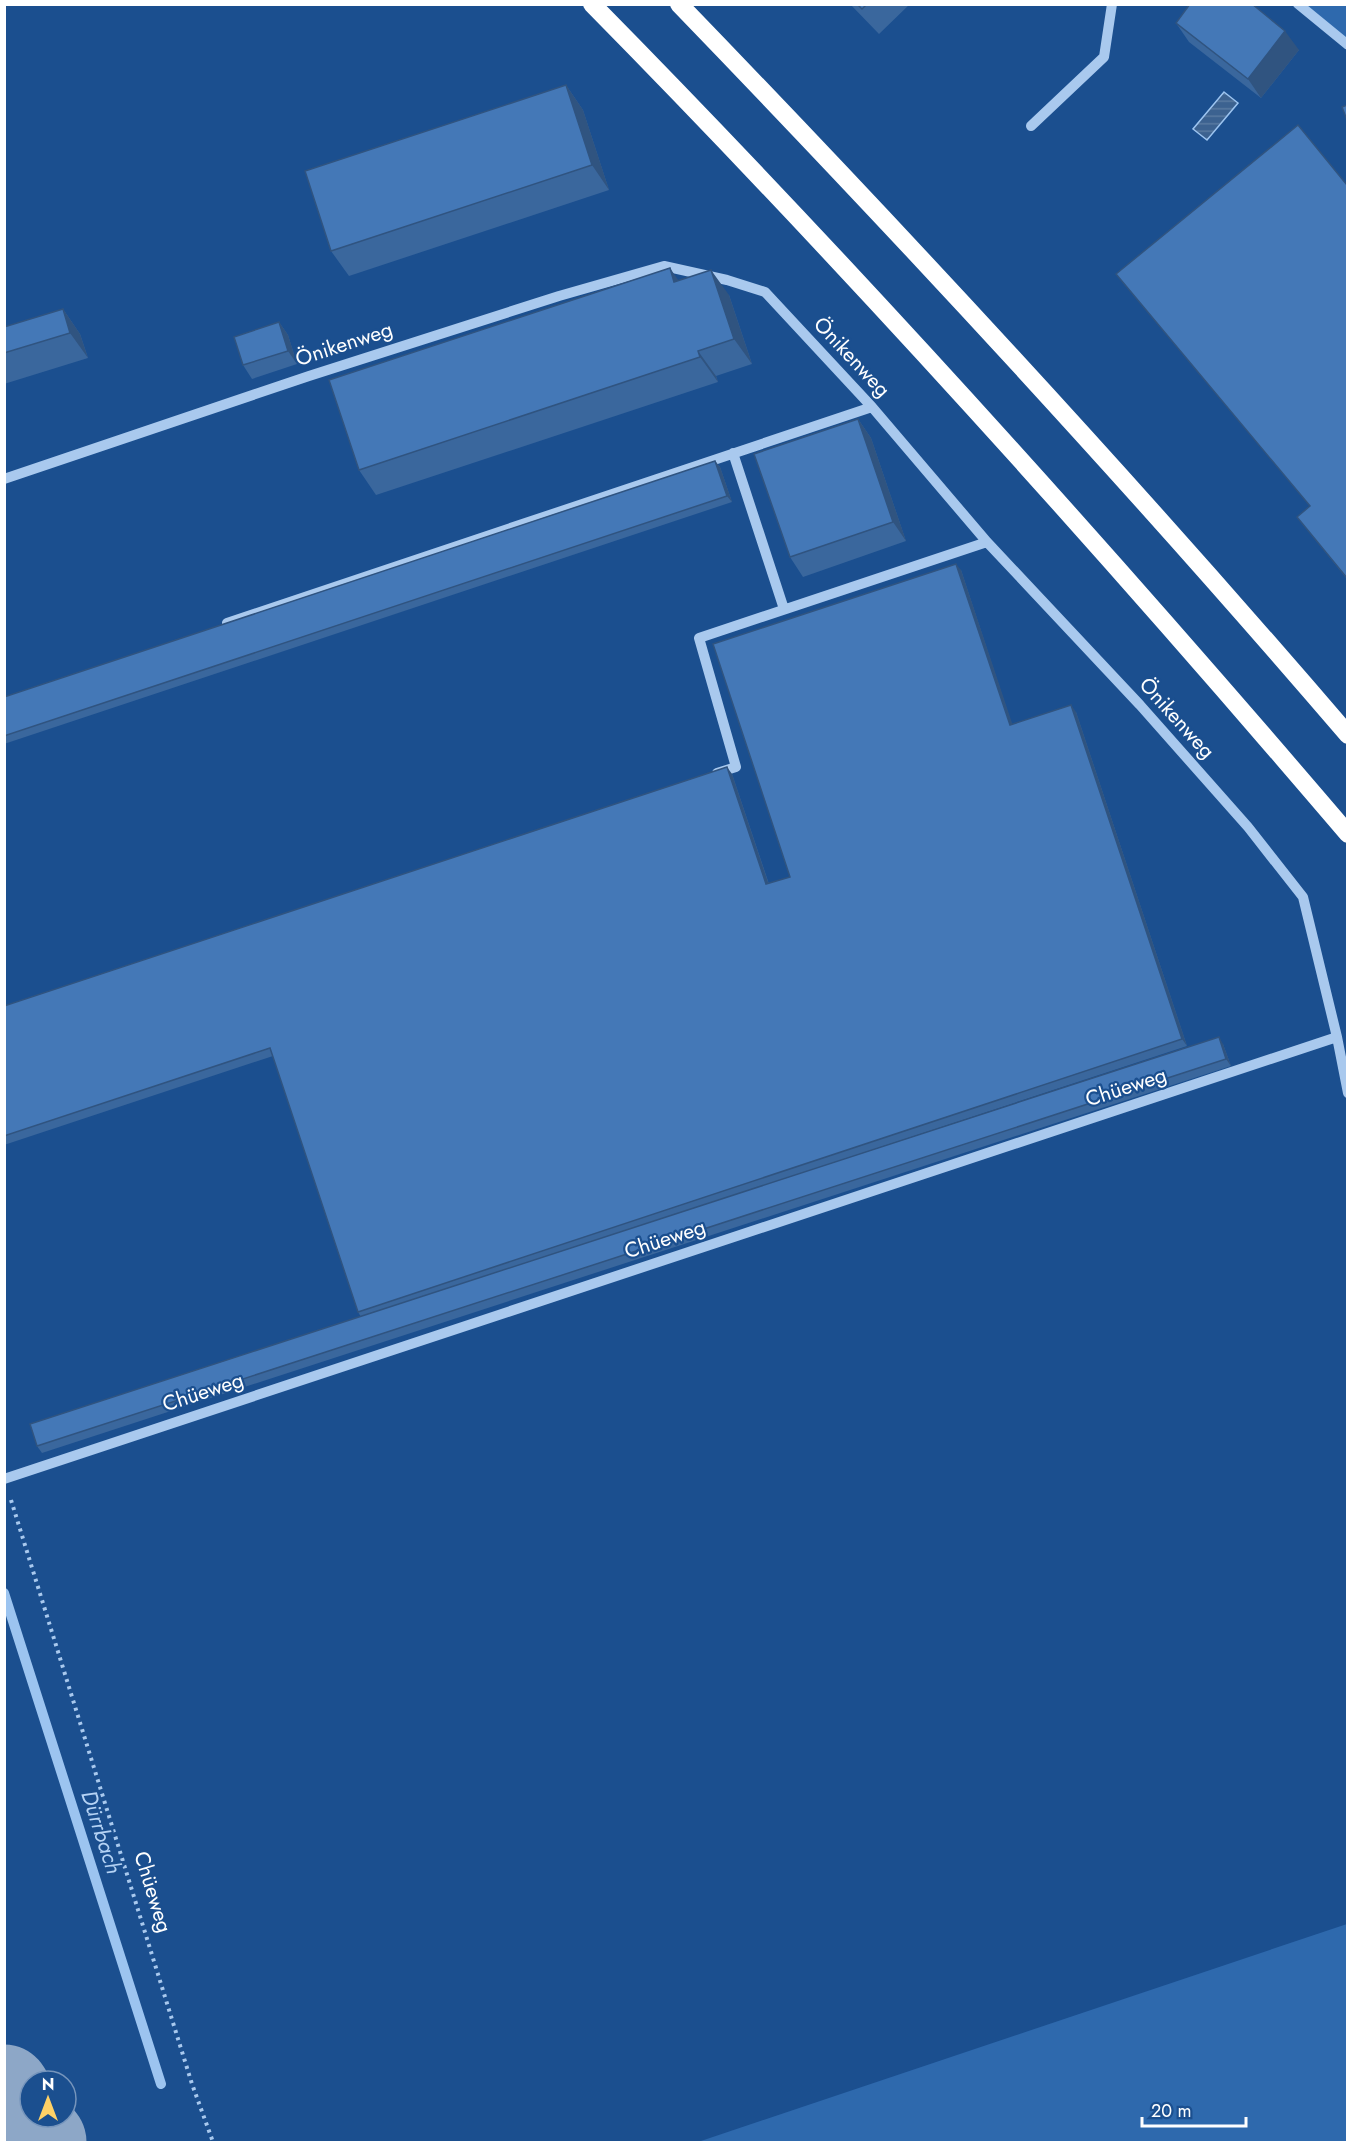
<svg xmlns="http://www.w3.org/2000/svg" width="1352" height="2147" font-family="Jost,sans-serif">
<defs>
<pattern id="water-rules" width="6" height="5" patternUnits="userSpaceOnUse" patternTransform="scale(1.5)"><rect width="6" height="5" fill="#3c6290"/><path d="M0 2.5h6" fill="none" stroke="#597aa1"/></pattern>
</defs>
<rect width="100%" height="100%" fill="#1b4f8f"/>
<path fill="#2e69ad" d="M 1298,5 L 1347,5 L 1347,45 Z
M 1347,1924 L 1347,2142 L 698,2142 Z"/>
<path fill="url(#water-rules)" stroke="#9cc4f0" stroke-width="1.5" d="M 1224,92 L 1238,103 L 1207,140 L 1193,129 Z"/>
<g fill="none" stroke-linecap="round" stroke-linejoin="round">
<path stroke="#9cc4f0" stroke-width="10" d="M 4,1593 L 161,2084"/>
<path stroke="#8da7c7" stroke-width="93" d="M 4,2091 L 18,2114 L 40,2142"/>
<path stroke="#a9c9ee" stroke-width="4" stroke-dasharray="3 4.5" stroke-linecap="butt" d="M 11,1500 L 192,2084 L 213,2142"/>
<path stroke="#a9c9ee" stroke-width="10" d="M 1298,4 L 1348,45
M 1031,126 L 1104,57 L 1112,4
M 733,453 L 784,609
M 4,479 L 309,376 L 559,296 L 664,266 L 727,280 L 765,292 L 872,407 L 987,542 L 1140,705 L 1248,827 L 1303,897 L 1337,1037 L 1348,1093
M 227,623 L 872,407
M 717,773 L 736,767 L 699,638 L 987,542
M 4,1479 L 1337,1037"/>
<path stroke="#fff" stroke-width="18" d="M 592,4 C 855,271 1105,549 1348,834
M 679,4 C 909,242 1133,484 1348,735"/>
</g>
<path fill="#3a679d" d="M 850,4 L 910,4 L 879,34 Z
M 1176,23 L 1299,50 L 1261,98 L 1189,42 Z
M 566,85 L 583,110 L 609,190 L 349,276 L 331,251 Z
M 1347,185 L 1347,579 L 1297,517 L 1310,506 L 1116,274 Z
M 678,280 L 729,295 L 752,364 L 716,376 L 718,382 L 376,495 L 359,470 Z
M 63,309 L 80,334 L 88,358 L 4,384 L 4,327 Z
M 279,322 L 288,335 L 297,364 L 252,379 L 243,365 Z
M 858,419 L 871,438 L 906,541 L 803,577 L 790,557 Z
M 715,461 L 720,467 L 732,502 L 4,744 L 4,697 Z
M 961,570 L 1012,725 L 1076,712 L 1187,1046 L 841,1160 L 1223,1044 L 1231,1066 L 42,1453 L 37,1446 L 361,1317 L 358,1312 L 273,1056 L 4,1145 L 4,1006 L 732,774 L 769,884 L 790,877 Z"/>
<path fill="#305480" d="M 1285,31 L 1299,50 L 1261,98 L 1248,79 Z
M 566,85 L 583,110 L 609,190 L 592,165 Z
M 670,268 L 687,293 L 674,282 Z
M 711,270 L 729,295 L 752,364 L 734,339 Z
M 63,309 L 80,334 L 88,358 L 70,333 Z
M 279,322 L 288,335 L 297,364 L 288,351 Z
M 698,351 L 716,376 L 718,382 L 700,357 Z
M 858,419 L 871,438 L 906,541 L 893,522 Z
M 715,461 L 720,467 L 732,502 L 727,496 Z
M 956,564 L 961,570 L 1015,732 L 1010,725 Z
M 1071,705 L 1076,712 L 1187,1046 L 1182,1039 Z
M 727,767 L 732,774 L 771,891 L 766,884 Z
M 1219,1037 L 1223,1044 L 1231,1066 L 1226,1059 Z"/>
<path fill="#4478b7" stroke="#305480" stroke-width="1.5" d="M 857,4 L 867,4 L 862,9 Z
M 1190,4 L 1252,4 L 1285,31 L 1248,79 L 1176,23 Z
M 566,85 L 592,165 L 331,251 L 305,171 Z
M 1347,105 L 1347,120 L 1342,107 Z
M 1298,125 L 1347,185 L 1347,578 L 1297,517 L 1310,506 L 1116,274 Z
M 670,268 L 674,282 L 711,270 L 734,339 L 698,351 L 700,357 L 359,470 L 329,380 Z
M 63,309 L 70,333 L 4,353 L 4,327 Z
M 279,322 L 288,351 L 243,365 L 234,337 Z
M 858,419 L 893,522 L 790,557 L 754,454 Z
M 715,461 L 727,496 L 4,736 L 4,697 Z
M 956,564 L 1010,725 L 1071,705 L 1182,1039 L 358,1312 L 270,1048 L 4,1136 L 4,1006 L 727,767 L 766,884 L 790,877 L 713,644 Z
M 1219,1037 L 1226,1059 L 37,1446 L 30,1424 Z"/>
<g text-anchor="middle" stroke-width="4.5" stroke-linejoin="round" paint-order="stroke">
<g font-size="21" fill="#fff" stroke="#1b4f8f">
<text transform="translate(344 344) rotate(-18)" y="7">Önikenweg</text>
<text transform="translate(852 357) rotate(47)" y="7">Önikenweg</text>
<text transform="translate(1177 718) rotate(48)" y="7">Önikenweg</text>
<text transform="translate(1126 1087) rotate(-18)" y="7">Chüeweg</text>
<text transform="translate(665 1239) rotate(-18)" y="7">Chüeweg</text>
<text transform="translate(203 1392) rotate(-18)" y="7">Chüeweg</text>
<text transform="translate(153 1892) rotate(73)" y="7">Chüeweg</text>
</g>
<g font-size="22" font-style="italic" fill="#b5d3f5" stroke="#1b4f8f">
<text transform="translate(102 1832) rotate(72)" y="8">Dürrbach</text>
</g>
</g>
<rect width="1352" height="2147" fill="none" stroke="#ffffff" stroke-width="12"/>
<g transform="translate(48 2099)"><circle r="28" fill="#1b4f8f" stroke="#7695bc" stroke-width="1.5"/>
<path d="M0-4.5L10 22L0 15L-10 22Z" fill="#ffd166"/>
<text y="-9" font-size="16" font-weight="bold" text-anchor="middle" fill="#ffffff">N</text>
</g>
<path d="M1142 2117v9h104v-9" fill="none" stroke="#ffffff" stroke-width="3"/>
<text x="1151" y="2117" font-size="18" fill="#ffffff" stroke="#1b4f8f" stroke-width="4.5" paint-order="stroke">20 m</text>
</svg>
